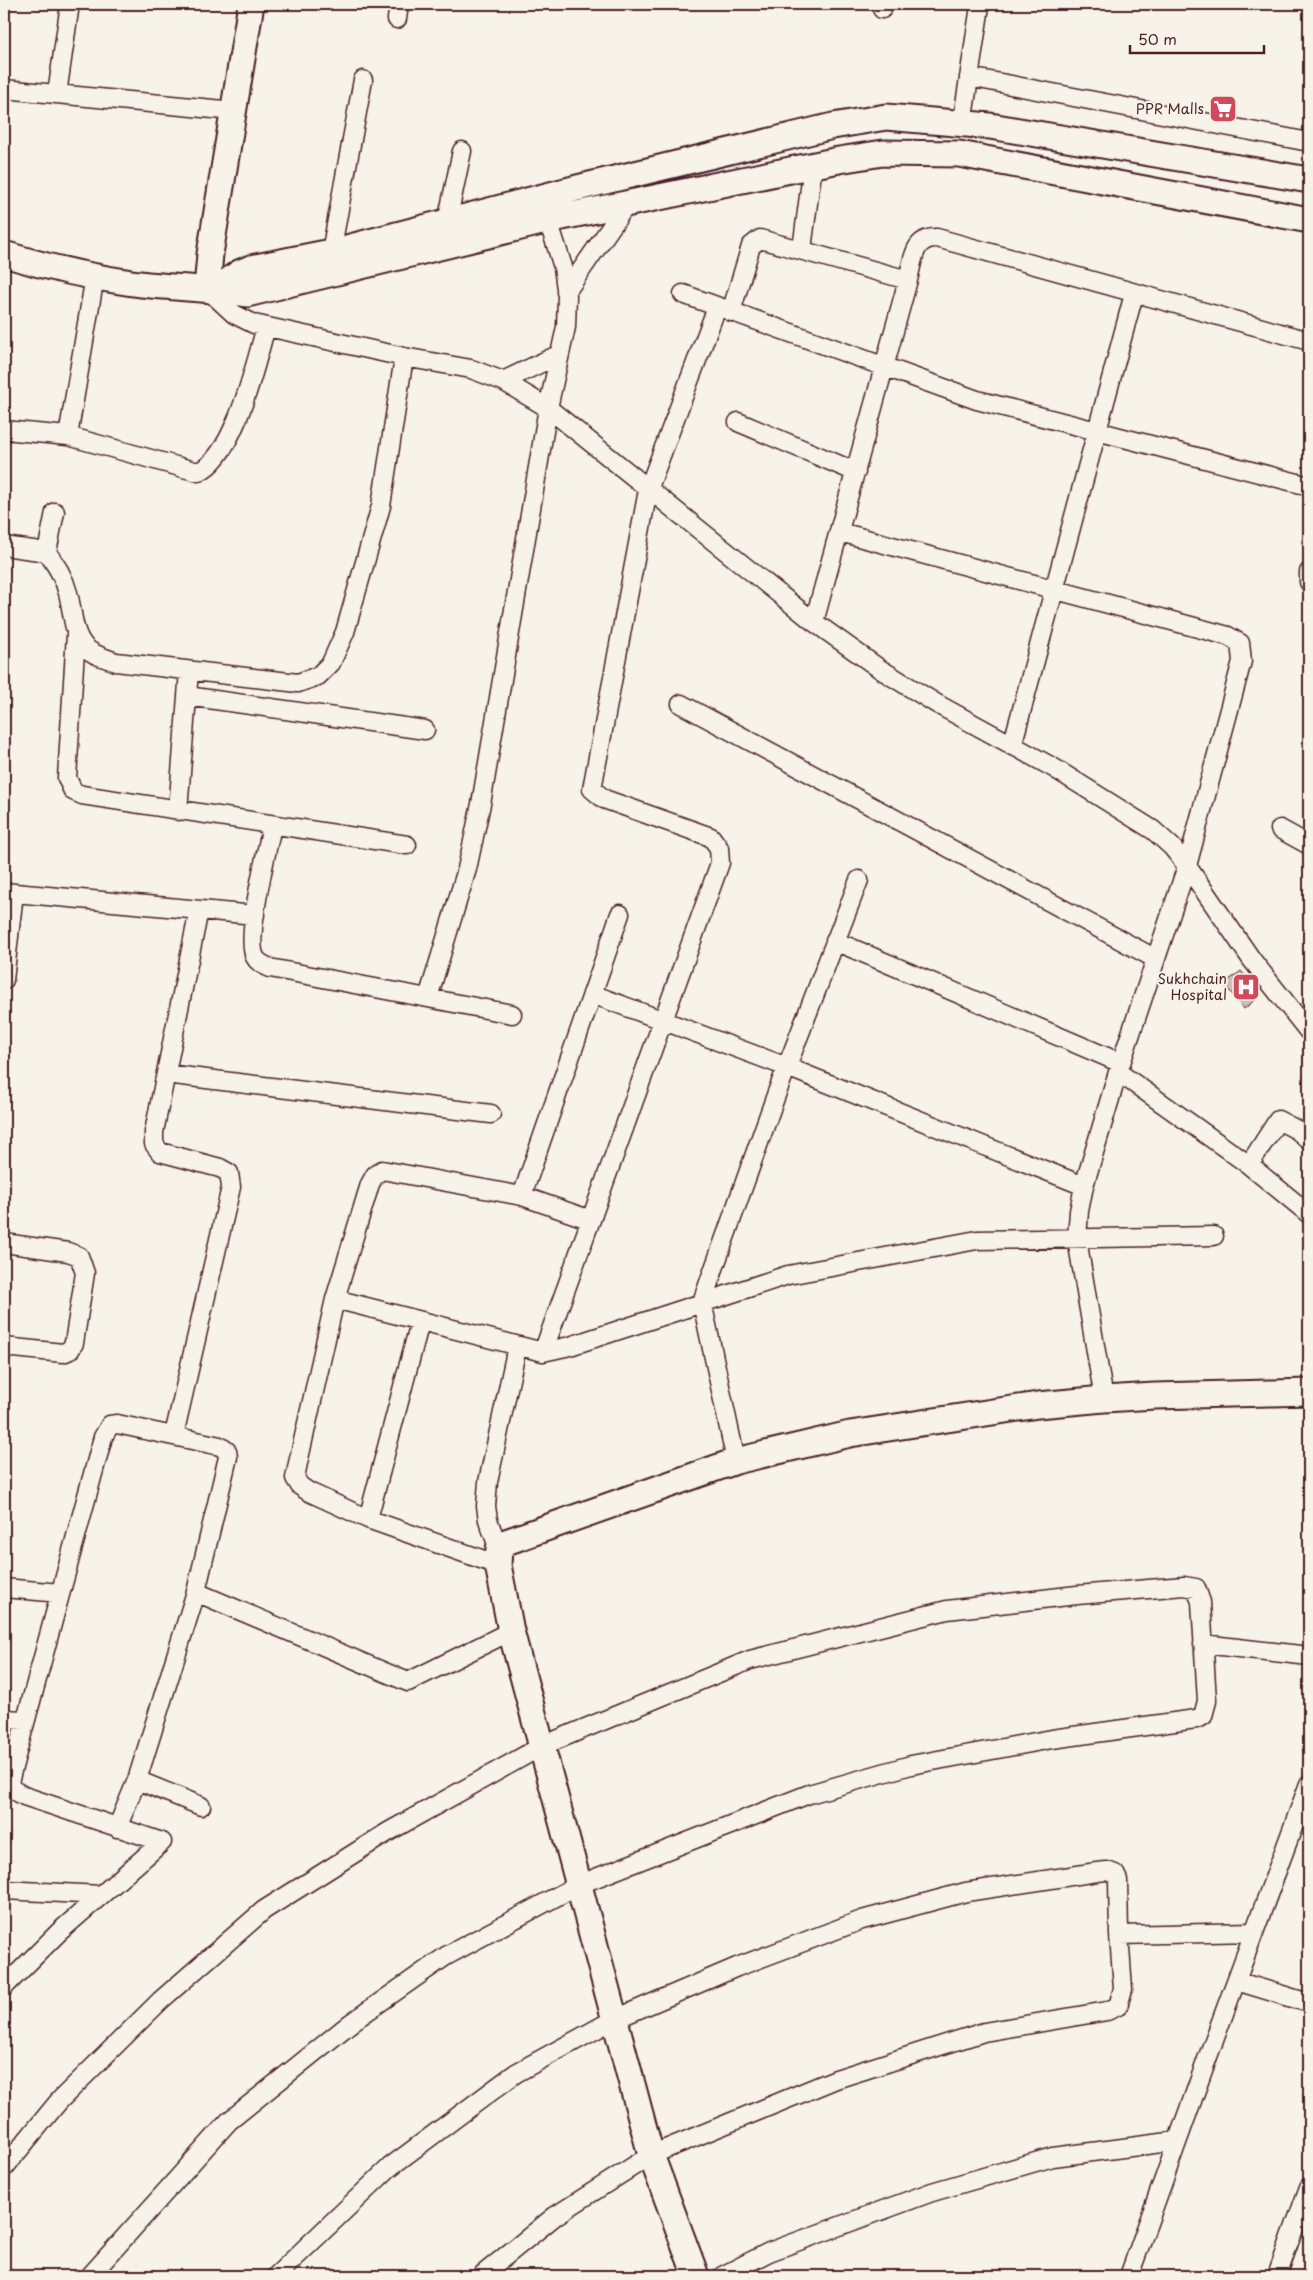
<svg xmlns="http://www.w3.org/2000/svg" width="1313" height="2280" font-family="'Playpen Sans',sans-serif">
<rect width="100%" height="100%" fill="#f7f3e8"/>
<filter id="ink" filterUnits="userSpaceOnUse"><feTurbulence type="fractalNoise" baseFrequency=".02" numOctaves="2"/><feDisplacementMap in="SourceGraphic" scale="10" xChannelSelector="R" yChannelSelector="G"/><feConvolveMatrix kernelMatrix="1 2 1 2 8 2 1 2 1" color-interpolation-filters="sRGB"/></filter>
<g filter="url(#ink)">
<path fill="#ccbfb9" stroke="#4a1f2b" d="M 1241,971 L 1261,995 L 1244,1009 L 1224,984 Z"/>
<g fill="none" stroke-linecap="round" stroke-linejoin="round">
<g stroke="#4a1f2b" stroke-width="21">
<path id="street" d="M 882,9 L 883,4
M 397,19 L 399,4
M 969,77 L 1309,142
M 4,89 L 234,111
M 57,94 L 70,4
M 962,124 L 980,6
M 447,222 L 462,151
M 802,249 L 813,165
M 331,252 L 363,80
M 207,289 L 234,314 L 254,324 L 404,357 L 471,369 L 503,381 L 548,408 L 814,622 L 880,669 L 937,704 L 1054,768 L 1153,830 L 1172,847 L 1187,866 L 1252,960 L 1309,1032
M 566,292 L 627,204
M 683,294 L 977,400 L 1309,486
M 731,312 L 751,246 L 760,239 L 908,280
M 503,381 L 560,354
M 738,422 L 856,472
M 4,430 L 68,436 L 198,472 C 235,457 255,364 266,327
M 68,436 L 95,276
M 840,532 L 1228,636 L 1240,643 L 1242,661 L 1187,866 L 1118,1072 L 1084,1186 L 1079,1211 L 1077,1239 L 1104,1399
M 4,546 L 47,552 L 55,512
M 47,552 C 56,565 64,577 68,593 C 73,611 72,633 85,647 C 92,655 106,658 116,662 L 298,683 L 318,676 L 331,663 L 345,632 L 381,506 L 404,357
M 1309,572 L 1309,582
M 814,622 L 908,280 C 913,261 913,237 937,238 L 1309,341
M 76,634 L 67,778 L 73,791 L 82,795 L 407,845
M 187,696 L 425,730
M 681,704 L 1156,959
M 1012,746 L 1134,294
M 178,811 L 189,671
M 272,826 C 267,851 245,937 255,957 C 258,963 264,965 270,968 L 512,1014
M 1280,829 L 1309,845
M 4,892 L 255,915
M 835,941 L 1121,1063
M 4,980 L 14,893
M 592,994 L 787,1067 L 1084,1186
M 428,998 L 467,869 L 481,804 L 548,408 L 566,327 L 567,296 L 563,267 L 548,220
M 1118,1072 L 1249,1165 L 1309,1214
M 166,1074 L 491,1114
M 1249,1165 L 1278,1120 L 1297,1130 L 1309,1140
M 522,1196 L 620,914
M 4,1243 L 68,1252 L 79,1256 L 85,1273 L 74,1343 L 70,1350 L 63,1353 L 4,1347
M 335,1299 L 543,1352 L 570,1346 L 788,1275 L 977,1240 L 1214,1236
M 543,1352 L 720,863 L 719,848 L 711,837 L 604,799 L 592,789 L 648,490 L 717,307
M 174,1435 L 231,1187 L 229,1173 L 220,1168 L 160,1152 L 154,1144 L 154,1132 L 199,910
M 736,1461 L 702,1302 L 776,1095 L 859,880
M 368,1519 L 420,1322
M 499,1549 L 488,1520 L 486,1506 L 488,1482 L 517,1347
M 498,1565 L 368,1519 L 309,1492 L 300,1486 L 295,1478 L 298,1463 L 335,1299 L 370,1184 L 375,1175 L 382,1170 L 522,1196 L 591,1220
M 4,1588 L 60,1593
M 196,1592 L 408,1682 L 511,1631
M 1203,1644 L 1309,1656
M 4,1719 L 24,1720
M 137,1780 L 201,1806
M 117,1828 L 137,1780 L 196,1592 L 228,1457 L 227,1451 L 220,1446 L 117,1424 L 110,1425 L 103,1437 L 9,1782 L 12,1789 L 24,1796 L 162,1842
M 4,1890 L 101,1895
M 1119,1935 L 1254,1932
M 1236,1981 L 1309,2003
M 4,1987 L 59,1932 L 162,1842
M 4,2168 L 59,2101 L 161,2000 L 264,1910 L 388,1832 L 542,1746 L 750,1660 L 947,1610 L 1077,1595 L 1184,1586 L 1196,1588 L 1201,1602 L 1207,1701 L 1203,1716 L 1196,1719 L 1052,1739 L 911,1765 L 809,1794 L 578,1885 L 446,1956 L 352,2022 L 229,2121 L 90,2276
M 276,2276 L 390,2167 L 516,2073 L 613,2020 L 737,1967 L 862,1920 L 966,1892 L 1097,1872 L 1107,1871 L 1115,1874 L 1118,1880 L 1119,1935 L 1123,1989 L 1118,2006 L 1107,2011 L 984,2032 L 836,2079 L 651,2155 L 555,2216 L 481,2276
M 722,2276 L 769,2252 L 932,2192 L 1053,2157 L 1177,2141
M 1129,2276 L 1206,2062 L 1309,1784
M 1277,2276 L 1309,2187"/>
</g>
<g stroke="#4a1f2b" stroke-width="29">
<path id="secondary" d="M 4,254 C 43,266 90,277 132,283 C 170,288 209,288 247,294 L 562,217 L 839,160 L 883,153 L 959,154 L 1309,220
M 207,289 L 210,254 L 251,4
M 217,289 L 239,273 L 251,268 L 331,252 L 577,188 L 833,126 L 886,117 L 990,126 L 1309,180
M 696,2276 L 651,2155 L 511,1631 L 498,1565 L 499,1549 L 506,1542 L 736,1461 L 850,1434 L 1038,1405 L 1104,1399 L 1155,1396 L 1309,1392"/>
</g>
<use href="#street" stroke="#f7f3e8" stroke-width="18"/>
<use href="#secondary" stroke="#f7f3e8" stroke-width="25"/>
</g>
</g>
<defs>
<g id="supermarket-square" transform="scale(1.4375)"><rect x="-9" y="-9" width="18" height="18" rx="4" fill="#d1495b" stroke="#f7f3e8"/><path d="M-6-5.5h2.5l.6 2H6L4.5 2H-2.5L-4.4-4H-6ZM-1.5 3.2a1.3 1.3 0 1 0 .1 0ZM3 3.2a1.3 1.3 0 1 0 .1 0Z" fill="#fff"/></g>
<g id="hospital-square" transform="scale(1.4375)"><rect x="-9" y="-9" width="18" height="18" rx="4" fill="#d1495b" stroke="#f7f3e8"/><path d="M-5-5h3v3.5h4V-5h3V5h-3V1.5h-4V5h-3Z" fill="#fff"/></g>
</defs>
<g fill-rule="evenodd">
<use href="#supermarket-square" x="1223" y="109"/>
<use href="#hospital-square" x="1246" y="987"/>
</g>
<g text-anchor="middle" stroke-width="4" stroke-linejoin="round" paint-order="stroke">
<g font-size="14" fill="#4a1f2b" stroke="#f7f3e8" text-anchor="end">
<text x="1204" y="114">PPR Malls</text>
<text x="1227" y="984">Sukhchain<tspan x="1227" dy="16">Hospital</tspan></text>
</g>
</g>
<rect width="1313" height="2280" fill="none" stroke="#f7f3e8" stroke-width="20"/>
<rect x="10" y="10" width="1293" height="2260" fill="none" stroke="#4a1f2b" stroke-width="2" filter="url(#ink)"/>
<path d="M1130 45v8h134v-8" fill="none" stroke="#4a1f2b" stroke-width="2.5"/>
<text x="1138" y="45" font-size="15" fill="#4a1f2b" stroke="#f7f3e8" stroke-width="4" paint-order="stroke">50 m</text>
</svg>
